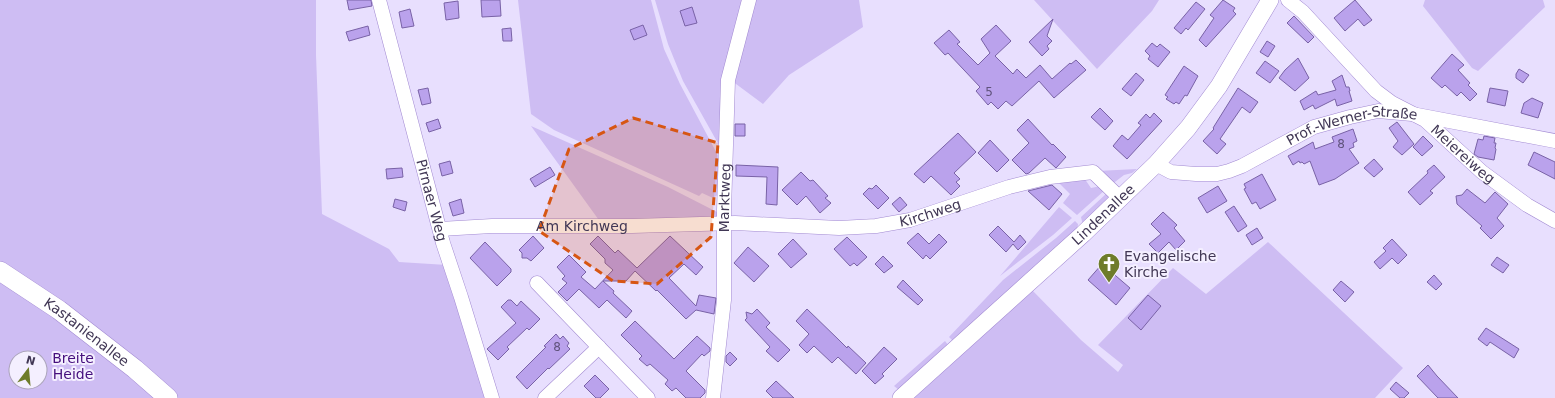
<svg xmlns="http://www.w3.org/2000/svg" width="1555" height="398" font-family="'DejaVu Sans',sans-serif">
<rect width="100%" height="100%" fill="#e8dffe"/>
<path fill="#cebdf3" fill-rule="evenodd" d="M 0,0 L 316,0 L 316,55 L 322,214 L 389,249 L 399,262 L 447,265 L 485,398 L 178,398 L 107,337 L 0,263 Z
M 518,0 L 651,0 L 664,49 L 680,84 L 722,163 L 719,194 L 713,198 L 702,193 L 699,196 L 554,130 L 531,114 Z
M 655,0 L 746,0 L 724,154 L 683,81 L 668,44 Z
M 753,0 L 859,0 L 863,27 L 789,75 L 763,104 L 732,81 Z
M 1034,0 L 1159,0 L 1152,11 L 1097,69 Z
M 1425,0 L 1543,0 L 1545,7 L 1478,71 L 1472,68 L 1423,6 Z
M 531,126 L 668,187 L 717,212 L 717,221 L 601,223 Z
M 1137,169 L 1132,173 L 1124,175 L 1111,185 L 1097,171 Z
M 1082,175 L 1091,188 L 1101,186 L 1105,190 L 1077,215 L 1063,203 L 1070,194 L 1054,178 Z
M 1107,193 L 1111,197 L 1083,226 L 1081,217 Z
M 1059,207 L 1072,218 L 1053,235 L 1000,276 Z
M 1075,221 L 1078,224 L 1077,232 L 953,341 L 949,337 L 1003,280 L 1056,238 Z
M 1268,242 L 1403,368 L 1375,398 L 911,398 L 1031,289 L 1081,340 L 1118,372 L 1123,365 L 1098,345 L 1173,268 L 1206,294 Z
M 0,279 L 56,315 L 161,398 L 0,398 ZM 16,358 L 40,358 L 40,382 L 16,382 Z
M 945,341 L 949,346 L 899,390 L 894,386 Z"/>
<path fill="#baa2ec" stroke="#7962a6" d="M 347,0 L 371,0 L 372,6 L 349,10 Z
M 481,0 L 500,0 L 501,16 L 482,17 Z
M 1223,0 L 1235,8 L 1233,11 L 1236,14 L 1206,47 L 1199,40 L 1214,18 L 1210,15 Z
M 1355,0 L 1372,20 L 1364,26 L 1358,19 L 1345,31 L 1334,18 Z
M 458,1 L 459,18 L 446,20 L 444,3 Z
M 1196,2 L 1205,9 L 1188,30 L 1186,28 L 1181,34 L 1174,28 Z
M 692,7 L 697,23 L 685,26 L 680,11 Z
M 410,9 L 414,26 L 402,28 L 399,12 Z
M 1294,16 L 1314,37 L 1308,43 L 1287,23 Z
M 1053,19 L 1047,36 L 1052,41 L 1047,46 L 1049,49 L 1042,56 L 1029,42 Z
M 643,25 L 647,35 L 634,40 L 630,30 Z
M 996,25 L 1011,41 L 995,56 L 1013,74 L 1017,69 L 1026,78 L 1040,65 L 1052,79 L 1070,63 L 1071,64 L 1076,60 L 1086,70 L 1054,98 L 1039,81 L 1012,106 L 1006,101 L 998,109 L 991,102 L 988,105 L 976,91 L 980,87 L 948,53 L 945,55 L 934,43 L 949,30 L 960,42 L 957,44 L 978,65 L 990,53 L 981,39 Z
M 368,26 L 370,35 L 349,41 L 346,32 Z
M 511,28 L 512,41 L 503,41 L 502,29 Z
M 1267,41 L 1275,46 L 1268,57 L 1260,52 Z
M 1152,43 L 1157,47 L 1160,44 L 1170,52 L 1158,67 L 1148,59 L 1150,56 L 1145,51 Z
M 1452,54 L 1464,65 L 1458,70 L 1470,83 L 1468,85 L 1477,94 L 1470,101 L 1461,92 L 1457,96 L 1445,85 L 1442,88 L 1431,78 Z
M 1298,58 L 1309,78 L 1295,91 L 1279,78 L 1285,70 Z
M 1265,61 L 1279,71 L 1270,83 L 1256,73 Z
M 1184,66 L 1198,76 L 1187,96 L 1185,95 L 1179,104 L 1176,102 L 1174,104 L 1166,99 L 1168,97 L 1165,95 Z
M 1519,69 L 1529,75 L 1523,83 L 1516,78 L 1516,74 Z
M 1136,73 L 1144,80 L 1131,96 L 1122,89 Z
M 1342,75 L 1346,87 L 1349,87 L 1350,91 L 1349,91 L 1352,101 L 1337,106 L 1335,99 L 1315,109 L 1313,105 L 1304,110 L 1300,101 L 1316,91 L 1318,95 L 1336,90 L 1332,81 Z
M 428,88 L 431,103 L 422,105 L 418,90 Z
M 1238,88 L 1258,102 L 1250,113 L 1242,107 L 1220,139 L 1226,144 L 1217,154 L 1203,141 L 1214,129 L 1213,128 Z
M 1490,88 L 1508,91 L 1505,106 L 1487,102 Z
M 1532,98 L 1543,103 L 1538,118 L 1521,113 L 1524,103 Z
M 1100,108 L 1113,121 L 1105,130 L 1091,117 Z
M 1154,113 L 1162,121 L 1127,159 L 1113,146 L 1122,135 L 1128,140 L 1141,125 L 1138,123 L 1146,114 L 1150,118 Z
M 438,119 L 441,128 L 429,132 L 426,123 Z
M 1028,119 L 1052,145 L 1053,144 L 1066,157 L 1056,168 L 1045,158 L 1029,173 L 1026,174 L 1012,160 L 1029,143 L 1017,130 Z
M 1397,122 L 1414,144 L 1402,155 L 1393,147 L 1398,141 L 1389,128 Z
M 735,124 L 745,124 L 745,136 L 735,136 Z
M 1353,129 L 1357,141 L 1353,143 L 1354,147 L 1349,149 L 1359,163 L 1335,179 L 1319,185 L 1310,161 L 1304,164 L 1302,162 L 1300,163 L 1299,161 L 1293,165 L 1288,156 L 1313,142 L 1315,149 L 1334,142 L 1332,137 Z
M 958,133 L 976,152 L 954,173 L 960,179 L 956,182 L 960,186 L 951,195 L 931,176 L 924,183 L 914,174 Z
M 1423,136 L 1433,146 L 1422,156 L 1413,147 Z
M 1484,136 L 1495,138 L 1494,143 L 1496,143 L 1495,148 L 1496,149 L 1494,160 L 1478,157 L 1474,154 L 1478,139 L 1483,140 Z
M 990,140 L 1009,160 L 997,172 L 978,153 Z
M 1534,152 L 1555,162 L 1555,179 L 1528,165 Z
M 1374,159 L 1383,169 L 1374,177 L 1364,168 Z
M 450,161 L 453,173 L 442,176 L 439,164 Z
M 736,165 L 778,167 L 777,205 L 766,204 L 767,177 L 736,176 Z
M 1434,165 L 1445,177 L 1430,191 L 1433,193 L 1420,205 L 1408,192 L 1428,173 L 1427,171 Z
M 550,167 L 555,175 L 535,187 L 530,179 Z
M 402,168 L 403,177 L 387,179 L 386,169 Z
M 801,172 L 810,181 L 813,180 L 828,196 L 825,198 L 831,203 L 820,213 L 806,196 L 797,205 L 782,190 Z
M 1262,174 L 1276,200 L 1260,209 L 1256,202 L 1252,204 L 1244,189 L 1246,188 L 1244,184 Z
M 876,185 L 889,198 L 878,209 L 863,194 L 869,188 L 872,189 Z
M 1052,185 L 1062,194 L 1049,210 L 1028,191 Z
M 1218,186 L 1227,201 L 1207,213 L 1198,198 Z
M 1467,189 L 1485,203 L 1495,192 L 1508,204 L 1497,218 L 1504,226 L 1491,239 L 1480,228 L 1482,226 L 1457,204 L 1456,196 L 1462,195 Z
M 900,197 L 907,205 L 899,212 L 892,204 Z
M 395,199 L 407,202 L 405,211 L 393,207 Z
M 461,199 L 464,213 L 453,216 L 449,203 Z
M 1234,206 L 1247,226 L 1238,232 L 1225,212 Z
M 1163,212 L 1177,225 L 1174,228 L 1185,241 L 1176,250 L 1169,242 L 1158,253 L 1149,244 L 1161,234 L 1151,224 Z
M 998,226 L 1014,242 L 1020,235 L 1026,242 L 1018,250 L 1013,244 L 1006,252 L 989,235 Z
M 1257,228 L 1263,238 L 1252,245 L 1246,235 Z
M 918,233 L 929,244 L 939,234 L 947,242 L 930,259 L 926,255 L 923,259 L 907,243 Z
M 533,236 L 544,248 L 531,261 L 527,258 L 522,258 L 522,253 L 519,250 Z
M 598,236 L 615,253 L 618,250 L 637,268 L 670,236 L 703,267 L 696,275 L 684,264 L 669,278 L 696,306 L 699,295 L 716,298 L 714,314 L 696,310 L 686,319 L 657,290 L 656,291 L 635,271 L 626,281 L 603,281 L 614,291 L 613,293 L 632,311 L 626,318 L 607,300 L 599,308 L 579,289 L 567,301 L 558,292 L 567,283 L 562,279 L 565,276 L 557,267 L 569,255 L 586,272 L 581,277 L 595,289 L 613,270 L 605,263 L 605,259 L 590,244 Z
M 847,237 L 867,257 L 857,266 L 854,263 L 850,266 L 834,249 Z
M 793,239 L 807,254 L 791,268 L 778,254 Z
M 1392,239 L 1407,255 L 1398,264 L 1392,258 L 1380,269 L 1374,262 L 1386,251 L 1383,248 Z
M 485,242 L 511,269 L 511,272 L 497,286 L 470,258 Z
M 748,247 L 769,266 L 754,282 L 734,263 Z
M 883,256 L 893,266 L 884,273 L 875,264 Z
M 1497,257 L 1509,265 L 1503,273 L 1491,265 Z
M 1102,264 L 1130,288 L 1116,305 L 1088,280 Z
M 1434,275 L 1442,284 L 1436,290 L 1427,282 Z
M 903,280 L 923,300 L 918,305 L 897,287 Z
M 1341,281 L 1354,292 L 1345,302 L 1333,290 Z
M 1148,295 L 1161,306 L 1141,330 L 1128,318 Z
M 508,300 L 511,300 L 517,306 L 521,301 L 540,319 L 529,330 L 527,328 L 507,347 L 509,349 L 498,360 L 487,349 L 516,323 L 501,307 Z
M 757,309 L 770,323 L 766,327 L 790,350 L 778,362 L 766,351 L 770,347 L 745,320 L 747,318 L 746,312 L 752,314 Z
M 807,309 L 839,340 L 847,348 L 848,346 L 866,363 L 856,374 L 838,357 L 832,363 L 814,346 L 807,353 L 799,345 L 809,334 L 796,321 Z
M 635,321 L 674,359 L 697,336 L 710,348 L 710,351 L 704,356 L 702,354 L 686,371 L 705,390 L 705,393 L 700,398 L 686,398 L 676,388 L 672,391 L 665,384 L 668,380 L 650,364 L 647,366 L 639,359 L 642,356 L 621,335 Z
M 1486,328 L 1519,349 L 1514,358 L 1490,342 L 1487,346 L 1478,339 Z
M 556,334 L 560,339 L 563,336 L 569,343 L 567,346 L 570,349 L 549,369 L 548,368 L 527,389 L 516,377 L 546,347 L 544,346 Z
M 884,347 L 897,359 L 882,374 L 884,376 L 875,384 L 862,371 Z
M 730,352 L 737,359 L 730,366 L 726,362 L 726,356 Z
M 1428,365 L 1437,376 L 1458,398 L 1438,398 L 1417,376 Z
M 595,375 L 609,389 L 600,398 L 596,398 L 584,386 Z
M 776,381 L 794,398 L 773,398 L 766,391 Z
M 1396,382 L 1409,393 L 1404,398 L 1400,398 L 1390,389 Z"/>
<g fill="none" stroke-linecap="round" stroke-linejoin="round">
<g stroke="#a28ad2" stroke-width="15">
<g id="minor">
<path id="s1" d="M 379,0 L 443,243 L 461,297 L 492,398"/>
<path id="s2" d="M 1288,0 L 1303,12 L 1376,91 L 1392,103 L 1425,120 L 1482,172 L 1527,205 L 1555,221"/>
<path id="s3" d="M 1156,164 L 1171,172 L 1196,174 L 1217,174 L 1229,171 L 1242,166 L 1314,127 L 1350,117 L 1378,111 L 1412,114 L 1555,141"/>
<path id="s4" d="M 440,229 L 492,226 L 632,226 L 735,223 L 839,228 L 876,226 L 910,220 L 1009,187 L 1050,177 L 1093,172 L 1121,199"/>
<path d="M 537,283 L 648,398"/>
<path d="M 545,398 L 599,347"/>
<path id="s5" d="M 713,398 L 724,300 L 724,210 L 728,80 L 749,0"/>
</g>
</g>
<g stroke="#a28ad2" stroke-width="18">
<g id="tertiary">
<path id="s6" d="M 901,398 L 1083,234 L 1156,164 L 1188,128 L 1219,86 L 1270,0"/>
</g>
</g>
<g stroke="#a28ad2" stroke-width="20">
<g id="secondary">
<path id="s7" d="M 0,271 L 59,310 L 135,369 L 168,398"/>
</g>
</g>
<use href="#minor" stroke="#fff" stroke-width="14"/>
<use href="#tertiary" stroke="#fff" stroke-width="17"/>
<use href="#secondary" stroke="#fff" stroke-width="19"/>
</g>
<path fill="#d75613" fill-opacity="0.2" stroke="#d75613" stroke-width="3" stroke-dasharray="8 5" stroke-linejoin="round" d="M 633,118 L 718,143 L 711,237 L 657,284 L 613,281 L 539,231 L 569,149 Z"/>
<defs>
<g id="church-pin" transform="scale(1.15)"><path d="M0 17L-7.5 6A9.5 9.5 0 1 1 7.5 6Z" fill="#6e7c2a" stroke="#f4efff"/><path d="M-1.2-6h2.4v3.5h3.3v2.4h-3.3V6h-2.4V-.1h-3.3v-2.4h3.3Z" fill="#fff"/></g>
</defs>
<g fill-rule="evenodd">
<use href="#church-pin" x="1109" y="264"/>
</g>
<g text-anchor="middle" stroke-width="4" stroke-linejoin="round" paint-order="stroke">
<g font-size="12" fill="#5f527b">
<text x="989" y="96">5</text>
<text x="1341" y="148">8</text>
<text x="557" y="351">8</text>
</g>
<g font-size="14" fill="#413755" stroke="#f4efff">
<text dy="5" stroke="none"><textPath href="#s3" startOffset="209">Prof.-Werner-Straße</textPath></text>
<text dy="5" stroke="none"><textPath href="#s2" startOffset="235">Meiereiweg</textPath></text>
<text dy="5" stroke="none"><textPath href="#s5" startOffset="201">Marktweg</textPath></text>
<text dy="5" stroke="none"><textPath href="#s1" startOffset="207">Pirnaer Weg</textPath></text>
<text dy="5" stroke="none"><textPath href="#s4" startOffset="492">Kirchweg</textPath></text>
<text dy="5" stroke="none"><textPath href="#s6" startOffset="273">Lindenallee</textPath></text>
<text dy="5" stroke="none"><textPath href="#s4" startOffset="142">Am Kirchweg</textPath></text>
<text dy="5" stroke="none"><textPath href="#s7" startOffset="106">Kastanienallee</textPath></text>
</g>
<g font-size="14" fill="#413755" stroke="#f4efff" text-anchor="start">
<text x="1124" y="261">Evangelische<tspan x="1124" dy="16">Kirche</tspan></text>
</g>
<g font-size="14" fill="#450f7d" stroke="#f4efff">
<text x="73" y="363">Breite<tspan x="73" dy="16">Heide</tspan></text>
</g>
</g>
<g transform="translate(28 370) rotate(16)"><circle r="19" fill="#f4efff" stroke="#aca5bb"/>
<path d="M0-3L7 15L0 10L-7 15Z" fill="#6e7c2a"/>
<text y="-6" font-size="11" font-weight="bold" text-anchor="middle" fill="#413755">N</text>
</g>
</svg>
